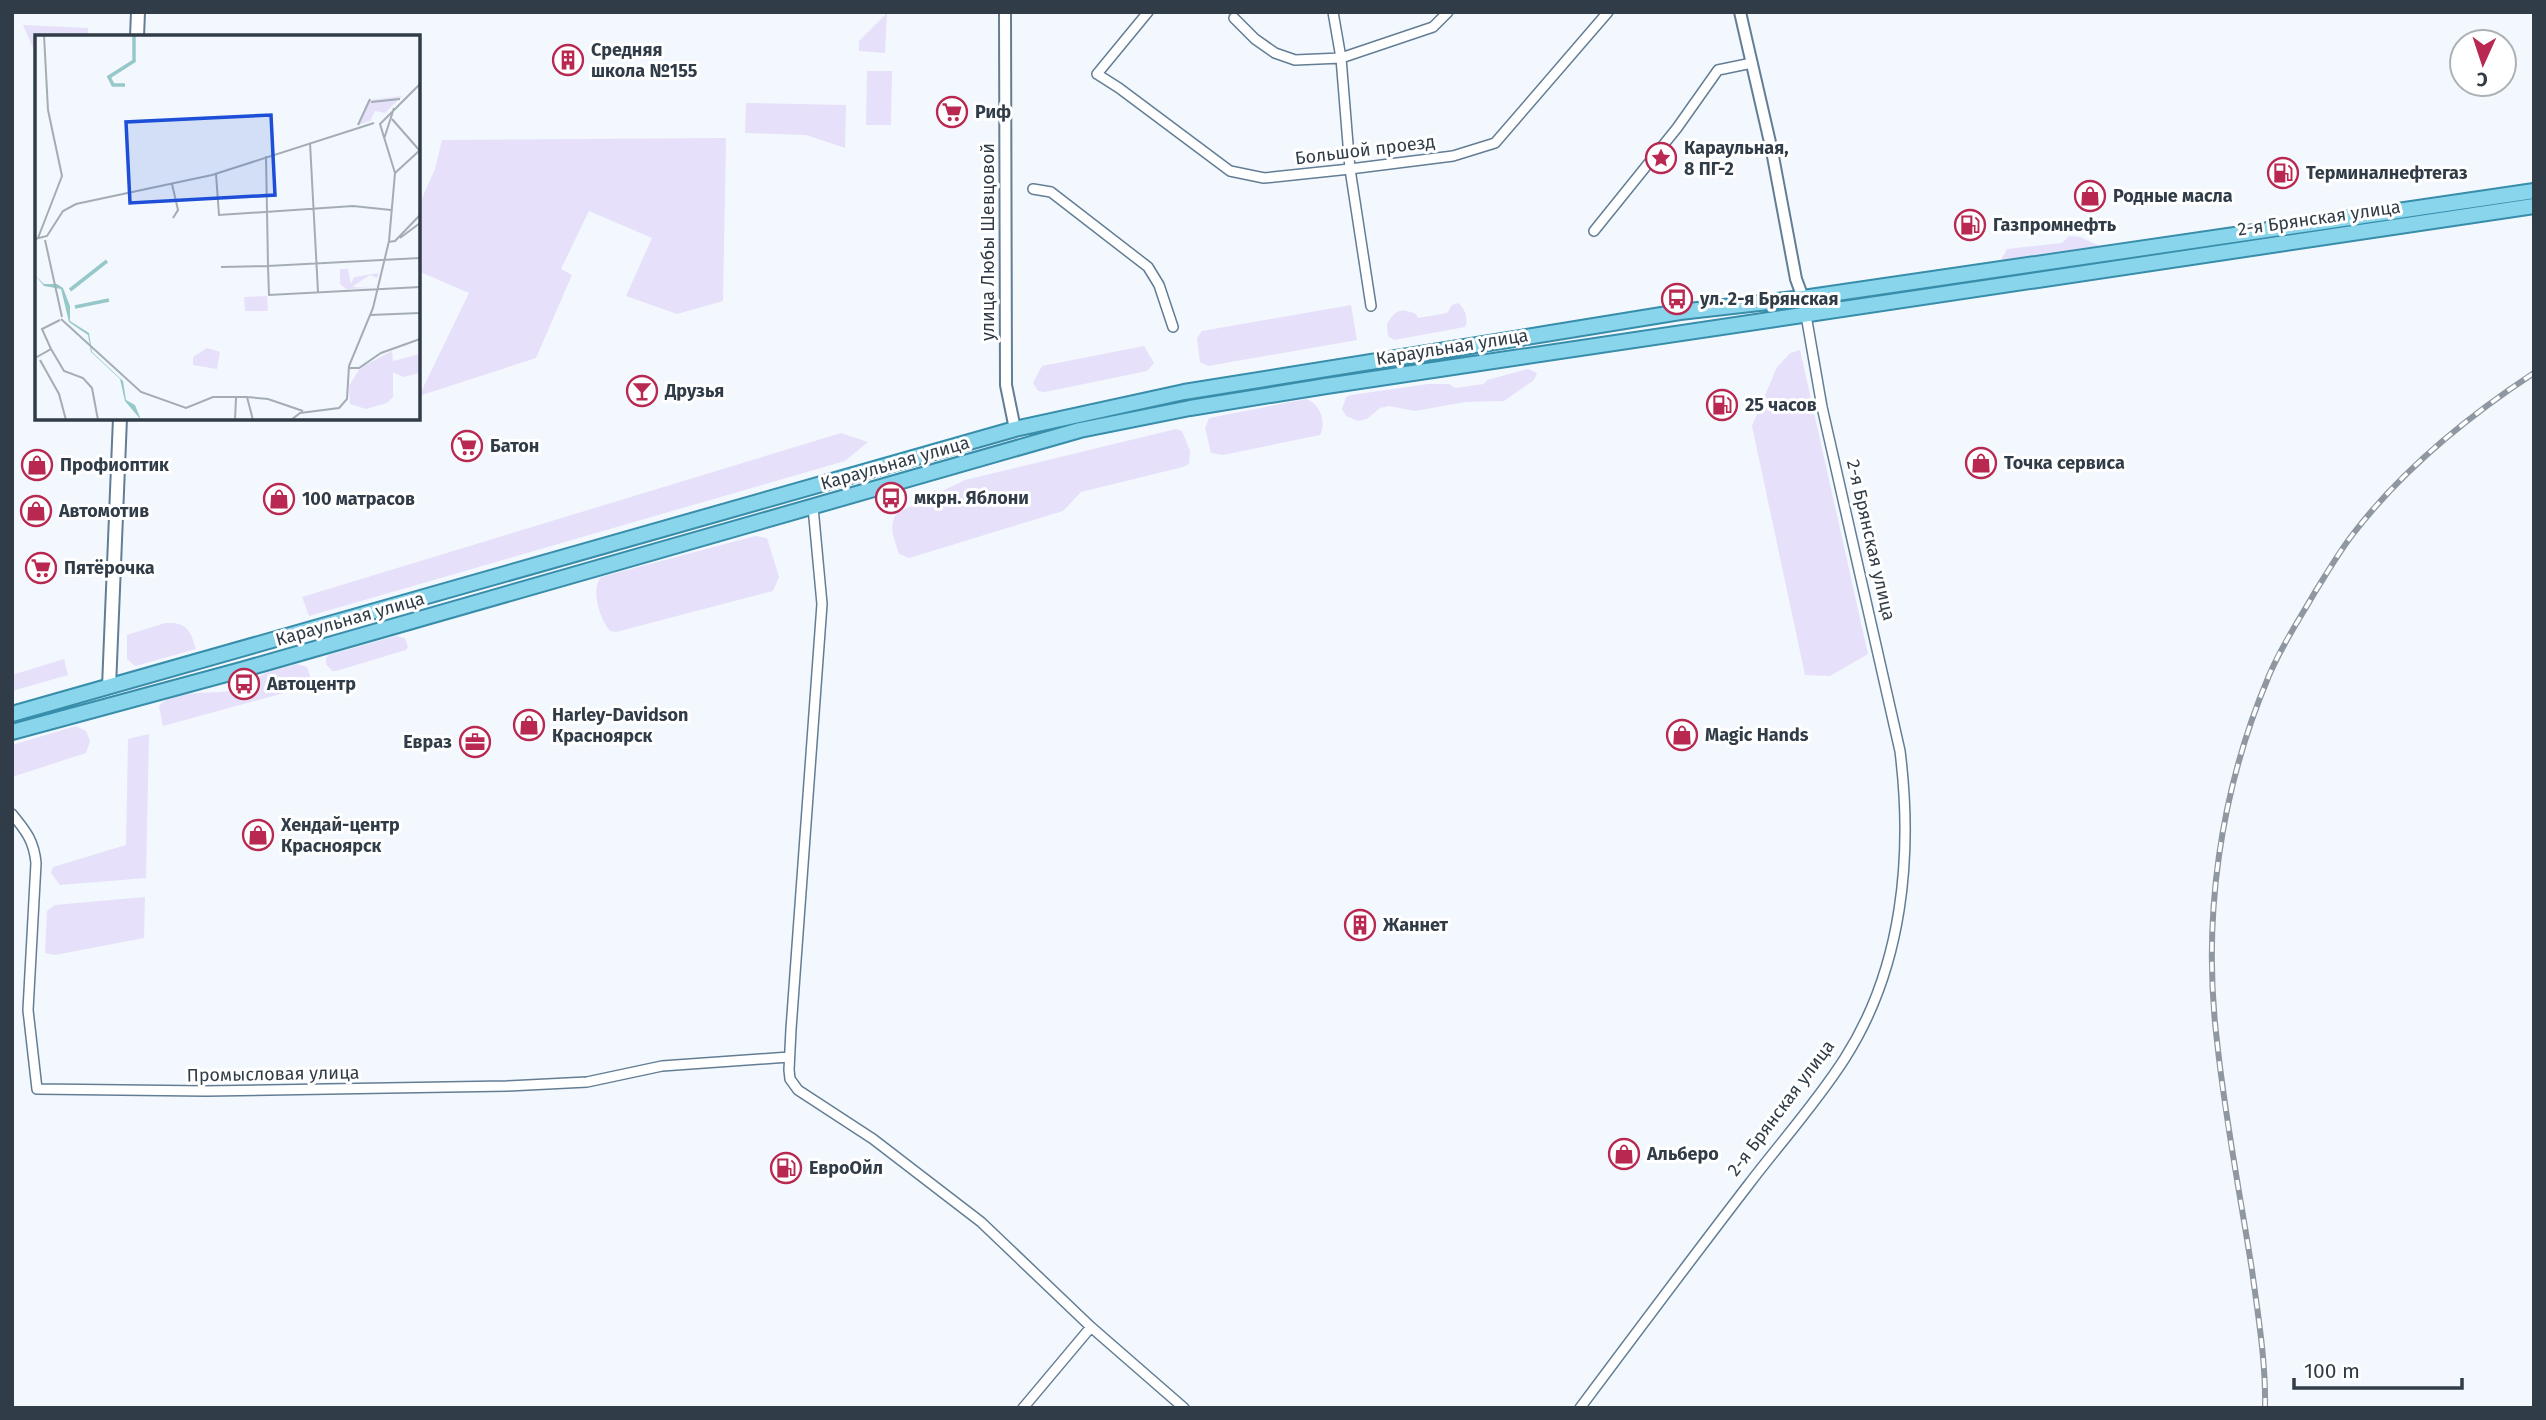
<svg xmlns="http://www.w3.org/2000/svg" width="2546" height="1420" font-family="'Fira Sans',sans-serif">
<rect width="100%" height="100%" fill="#f2f8fd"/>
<path fill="#e6e0fa" d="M 887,13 L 885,53 L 859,51 L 859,41 Z
M 23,25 L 88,28 L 88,37 L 37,37 L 36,55 Z
M 867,71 L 892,71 L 891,125 L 866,125 Z
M 746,103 L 846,105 L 845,148 L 806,135 L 745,133 Z
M 726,138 L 723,301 L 677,314 L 626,296 L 652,238 L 589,211 L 561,269 L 572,275 L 536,358 L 419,396 L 469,293 L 418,271 L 418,207 L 435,169 L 442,140 Z
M 2069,236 L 2080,237 L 2100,246 L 2001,260 L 2007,249 L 2062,243 Z
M 1458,303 C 1465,308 1469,319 1465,327 L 1394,340 L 1388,336 L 1387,324 C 1396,309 1401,308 1416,314 L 1418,318 L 1447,313 L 1452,305 Z
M 1351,305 L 1357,340 L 1208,366 L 1200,362 L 1197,338 L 1202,331 Z
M 1144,346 L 1154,363 L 1147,371 L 1045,392 L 1038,391 L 1033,383 L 1042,366 Z
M 1800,350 L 1868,654 L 1830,676 L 1805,675 L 1752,426 L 1777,367 L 1790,353 Z
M 1528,369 L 1537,373 L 1534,380 L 1504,401 L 1465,402 L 1415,411 L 1389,406 L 1380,408 L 1367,419 L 1358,421 L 1346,416 L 1342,409 L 1346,397 L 1351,395 L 1428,384 L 1449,384 L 1455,388 L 1484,384 L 1487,380 Z
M 1306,399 C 1320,403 1327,423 1320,435 L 1223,455 L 1211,453 L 1205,428 L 1209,418 Z
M 1176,429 L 1182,431 L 1190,451 L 1189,464 L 1183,467 L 1081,492 L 1063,511 L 909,558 L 899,554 C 895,540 887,527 897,513 L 965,480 Z
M 841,433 L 868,442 L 845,461 L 309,616 L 302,597 Z
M 755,536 L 767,538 L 779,577 L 773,591 L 616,632 L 610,631 C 600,619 590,590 601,577 Z
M 165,623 C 186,622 190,629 196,649 L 135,666 L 127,659 L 127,635 Z
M 396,636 L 405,638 L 408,647 L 406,650 L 336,671 L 332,671 L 326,664 L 326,658 L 329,655 Z
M 64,659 L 68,675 L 12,691 L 12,675 Z
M 297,664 L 307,667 L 313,685 L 163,726 L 159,706 C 170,692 204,693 221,692 C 236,691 249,684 260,676 C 270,670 286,668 297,664 Z
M 76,726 L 86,731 L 90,741 L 86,753 L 12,777 L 12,745 Z
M 149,734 L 146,878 L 60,885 L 51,873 L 53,867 L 126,845 L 128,739 Z
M 145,897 L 144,938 L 55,955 L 45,953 L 47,911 L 55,905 Z"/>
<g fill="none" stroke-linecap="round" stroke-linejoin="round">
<g stroke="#637d95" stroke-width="12">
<path id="minor" d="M 1148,12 L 1097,74 L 1119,88 L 1230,171 L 1264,178 L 1350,169 L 1453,156 L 1495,143 L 1608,12
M 1333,12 L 1341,58 L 1350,169 L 1371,306
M 1234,18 L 1255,39 L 1275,53 L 1295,60 L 1341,58 L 1433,27 L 1448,12
M 1033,189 L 1051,192 L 1148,267 L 1159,285 L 1173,327
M 1594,231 L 1677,128 L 1718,70 L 1752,63
M 813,507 L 822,604 L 791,1029 L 789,1070 L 790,1079 L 798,1090 L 873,1139 L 981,1222 L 1091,1327 L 1184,1408
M 12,814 C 26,831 34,841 36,863 L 28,1010 L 37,1089 L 206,1091 L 507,1086 L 587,1082 L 662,1066 L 789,1057
M 1023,1408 L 1091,1327
M 1580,1408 C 1636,1333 1692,1258 1749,1184 C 1781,1142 1817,1102 1845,1058 C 1903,967 1913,855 1900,751 L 1822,407 L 1803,298"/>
</g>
<g stroke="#637d95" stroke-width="14">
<path id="tertiary" d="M 1005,12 L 1006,385 L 1015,429
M 1740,12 L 1772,151 L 1796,279 L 1803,298"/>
</g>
<g stroke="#637d95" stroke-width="16">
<path id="secondary" d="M 137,37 L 138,12
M 109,687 L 120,418"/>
</g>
<g stroke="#378daa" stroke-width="18">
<path id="primary" d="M 12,714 L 1015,429 L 1184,392 L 1551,333 L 1680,312 L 1803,298 L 2534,191
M 12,732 L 241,670 L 1080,430 L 1190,408 L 1326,386 L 2534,206"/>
</g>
<use href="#minor" stroke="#fff" stroke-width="9"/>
<use href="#tertiary" stroke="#fff" stroke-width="10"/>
<use href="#secondary" stroke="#fff" stroke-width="12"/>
<use href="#primary" stroke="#89d5ec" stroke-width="14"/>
<g stroke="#8f98a0" stroke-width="6">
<path id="rail" d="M 2265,1408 C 2266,1361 2258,1316 2252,1270 C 2240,1194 2225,1118 2217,1041 C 2202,919 2220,792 2268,678 C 2280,648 2299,620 2315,592 C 2327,573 2339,552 2353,534 C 2402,470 2467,417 2534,373"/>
</g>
<use href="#rail" stroke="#fff" stroke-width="3.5" stroke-dasharray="10" stroke-linecap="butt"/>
</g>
<defs>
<g id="building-ring" transform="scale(1.575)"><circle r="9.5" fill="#fff" stroke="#b82850" stroke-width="1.5"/><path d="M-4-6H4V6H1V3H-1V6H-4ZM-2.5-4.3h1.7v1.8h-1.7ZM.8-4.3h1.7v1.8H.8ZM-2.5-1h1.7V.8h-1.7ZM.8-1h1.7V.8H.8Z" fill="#b82850"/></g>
<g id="supermarket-ring" transform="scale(1.575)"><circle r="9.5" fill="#fff" stroke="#b82850" stroke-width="1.5"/><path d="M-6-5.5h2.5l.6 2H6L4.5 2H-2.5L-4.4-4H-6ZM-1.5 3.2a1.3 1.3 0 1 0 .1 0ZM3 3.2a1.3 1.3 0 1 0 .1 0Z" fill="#b82850"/></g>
<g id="sight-ring" transform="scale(1.575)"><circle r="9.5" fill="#fff" stroke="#b82850" stroke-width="1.5"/><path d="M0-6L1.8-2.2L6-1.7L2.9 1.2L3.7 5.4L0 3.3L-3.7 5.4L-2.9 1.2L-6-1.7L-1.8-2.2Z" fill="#b82850"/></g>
<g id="fuel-ring" transform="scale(1.575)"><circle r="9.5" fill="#fff" stroke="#b82850" stroke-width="1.5"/><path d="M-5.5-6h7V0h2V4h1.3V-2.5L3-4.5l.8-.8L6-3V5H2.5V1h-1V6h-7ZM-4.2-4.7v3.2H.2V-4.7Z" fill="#b82850"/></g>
<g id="shop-ring" transform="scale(1.575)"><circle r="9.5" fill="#fff" stroke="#b82850" stroke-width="1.5"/><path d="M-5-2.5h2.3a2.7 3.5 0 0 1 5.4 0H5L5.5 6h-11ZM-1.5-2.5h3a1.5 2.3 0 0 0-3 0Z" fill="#b82850"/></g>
<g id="bus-ring" transform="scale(1.575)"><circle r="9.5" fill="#fff" stroke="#b82850" stroke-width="1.5"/><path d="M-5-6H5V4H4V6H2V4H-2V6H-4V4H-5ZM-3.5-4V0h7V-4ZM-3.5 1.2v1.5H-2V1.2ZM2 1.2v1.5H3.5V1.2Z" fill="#b82850"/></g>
<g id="bar-ring" transform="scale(1.575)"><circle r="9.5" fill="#fff" stroke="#b82850" stroke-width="1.5"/><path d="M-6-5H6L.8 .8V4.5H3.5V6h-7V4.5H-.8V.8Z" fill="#b82850"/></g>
<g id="office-ring" transform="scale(1.575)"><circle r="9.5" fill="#fff" stroke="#b82850" stroke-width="1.5"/><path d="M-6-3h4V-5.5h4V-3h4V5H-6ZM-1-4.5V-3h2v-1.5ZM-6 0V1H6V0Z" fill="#b82850"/></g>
</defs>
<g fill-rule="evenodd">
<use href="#building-ring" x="568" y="60"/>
<use href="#supermarket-ring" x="952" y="112"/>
<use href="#sight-ring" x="1661" y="158"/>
<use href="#fuel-ring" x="2283" y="173"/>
<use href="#shop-ring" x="2090" y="196"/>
<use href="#fuel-ring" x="1970" y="225"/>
<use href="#bus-ring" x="1677" y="299"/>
<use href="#bar-ring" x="642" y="391"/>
<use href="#fuel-ring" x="1722" y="405"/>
<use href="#supermarket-ring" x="467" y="446"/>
<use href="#shop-ring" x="1981" y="463"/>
<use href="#shop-ring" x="37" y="465"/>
<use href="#bus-ring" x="891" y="498"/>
<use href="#shop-ring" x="279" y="499"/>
<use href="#shop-ring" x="36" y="511"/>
<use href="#supermarket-ring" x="41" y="568"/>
<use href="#bus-ring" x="244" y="684"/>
<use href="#shop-ring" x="529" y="725"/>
<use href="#shop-ring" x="1682" y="735"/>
<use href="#office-ring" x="475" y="742"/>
<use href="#shop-ring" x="258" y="835"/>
<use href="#building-ring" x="1360" y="925"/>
<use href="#shop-ring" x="1624" y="1154"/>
<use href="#fuel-ring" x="786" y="1168"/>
</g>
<g text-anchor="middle" stroke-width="6" stroke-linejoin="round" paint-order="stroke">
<g font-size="18" font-weight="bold" fill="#303c47" stroke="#fff" text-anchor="start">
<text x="591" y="56">Средняя<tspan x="591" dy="21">школа №155</tspan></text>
<text x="975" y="118">Риф</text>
<text x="1684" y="154">Караульная,<tspan x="1684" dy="21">8 ПГ-2</tspan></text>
<text x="2306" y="179">Терминалнефтегаз</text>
<text x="2113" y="202">Родные масла</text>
<text x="1993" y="231">Газпромнефть</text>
<text x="1700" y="305">ул. 2-я Брянская</text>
<text x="665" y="397">Друзья</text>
<text x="1745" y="411">25 часов</text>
<text x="490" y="452">Батон</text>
<text x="2004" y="469">Точка сервиса</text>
<text x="60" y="471">Профиоптик</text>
<text x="914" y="504">мкрн. Яблони</text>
<text x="302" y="505">100 матрасов</text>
<text x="59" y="517">Автомотив</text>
<text x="64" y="574">Пятёрочка</text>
<text x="267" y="690">Автоцентр</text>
<text x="552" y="721">Harley-Davidson<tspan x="552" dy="21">Красноярск</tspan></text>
<text x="1705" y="741">Magic Hands</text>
<text x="452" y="748" text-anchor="end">Евраз</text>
<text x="281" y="831">Хендай-центр<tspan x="281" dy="21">Красноярск</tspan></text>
<text x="1383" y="931">Жаннет</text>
<text x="1647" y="1160">Альберо</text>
<text x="809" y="1174">ЕвроОйл</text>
</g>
<g font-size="18" fill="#303c47" stroke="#fff">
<text transform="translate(1365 150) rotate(-7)" y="6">Большой проезд</text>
<text transform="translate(2319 218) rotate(-8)" y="6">2-я Брянская улица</text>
<text transform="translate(988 242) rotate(-90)" y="6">улица Любы Шевцовой</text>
<text transform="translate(1452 347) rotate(-9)" y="6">Караульная улица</text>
<text transform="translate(895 463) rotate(-16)" y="6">Караульная улица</text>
<text transform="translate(1871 540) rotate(77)" y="6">2-я Брянская улица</text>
<text transform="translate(350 619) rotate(-16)" y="6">Караульная улица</text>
<text transform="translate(273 1074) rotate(-1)" y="6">Промысловая улица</text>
<text transform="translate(1781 1108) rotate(-53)" y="6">2-я Брянская улица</text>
</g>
</g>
<g transform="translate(35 35)">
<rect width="385" height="385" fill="#f2f8fd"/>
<path d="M 367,61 L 350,78 L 340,76 L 335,86 L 323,90 L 335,65 ZM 305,234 L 313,234 L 316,249 L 319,242 L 344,238 L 342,243 L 335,240 L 317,252 L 339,253 L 311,254 L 305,249 ZM 232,261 L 233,276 L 210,276 L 209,262 ZM 172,313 L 185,317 L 182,334 L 158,330 L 158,322 ZM 357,316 L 358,326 L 385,319 L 385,338 L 368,342 L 358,337 L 358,362 L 352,368 L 331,374 L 315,369 L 314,351 L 325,333 Z" fill="#e6e0fa"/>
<path d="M 0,240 L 9,249 L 22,249 L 28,253 L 35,271 L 35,286 L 54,298 L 57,317 L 88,346 L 91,365 L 100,370 L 106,385 L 90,366 L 85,344 L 56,317 L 53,300 L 34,287 L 26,254 L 9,251 Z" fill="#96c8c9"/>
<path fill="none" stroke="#96c8c9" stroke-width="3.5" d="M 90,50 L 78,50 L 74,42 L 99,26 L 99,0M 35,255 L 72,226M 40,272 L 74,265"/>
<path fill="none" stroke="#a4adb4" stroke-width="2" d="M 336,67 L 365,64M 357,84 L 385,116M 323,90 L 335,64M 349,104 L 359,73M 275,108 L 283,257M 231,121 L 233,231 L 385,223M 360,138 L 384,116M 181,139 L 184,180 L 318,171 L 356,175M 137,149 L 143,175 L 138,183M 3,203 L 27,141 L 13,75 L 9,0M 365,203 L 385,188M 0,204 L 12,201 L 28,176 L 41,169 L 177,140 L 339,88M 10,205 L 27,282M 353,207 L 360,206 L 385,180M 186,232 L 233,231 L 234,260 L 385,252M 335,280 L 385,278M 26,284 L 106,357 L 151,373 L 178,362 L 212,362 L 218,385M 16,314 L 29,336 L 48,343 L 57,353 L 63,385M 0,323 L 16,314 L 7,294 L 25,285M 5,325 L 24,359 L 31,385M 313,333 L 324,333 L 346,318 L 385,304M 212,362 L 233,364 L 268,376M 200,385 L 201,363M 256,385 L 265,378 L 304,373 L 312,364 L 314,331 L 338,273 L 354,206 L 360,138 L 345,89 L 385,49"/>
<path fill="#1d4ed8" fill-opacity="0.15" stroke="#1d4ed8" stroke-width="3.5" d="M 236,80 L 240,160 L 95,168 L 91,87 Z"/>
<rect width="385" height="385" fill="none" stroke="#303c47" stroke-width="3.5"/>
</g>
<rect width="2546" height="1420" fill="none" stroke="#303c47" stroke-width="28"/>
<g transform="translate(2483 63) rotate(183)"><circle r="33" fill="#ffffff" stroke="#acb1b5" stroke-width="2"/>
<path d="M0-5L12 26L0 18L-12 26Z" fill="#b82850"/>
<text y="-10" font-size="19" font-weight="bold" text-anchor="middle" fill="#303c47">С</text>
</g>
<path d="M2294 1378v10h168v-10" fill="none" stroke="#303c47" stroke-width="3.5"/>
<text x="2304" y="1378" font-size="21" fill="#303c47" stroke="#ffffff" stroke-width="5" paint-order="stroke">100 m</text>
</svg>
